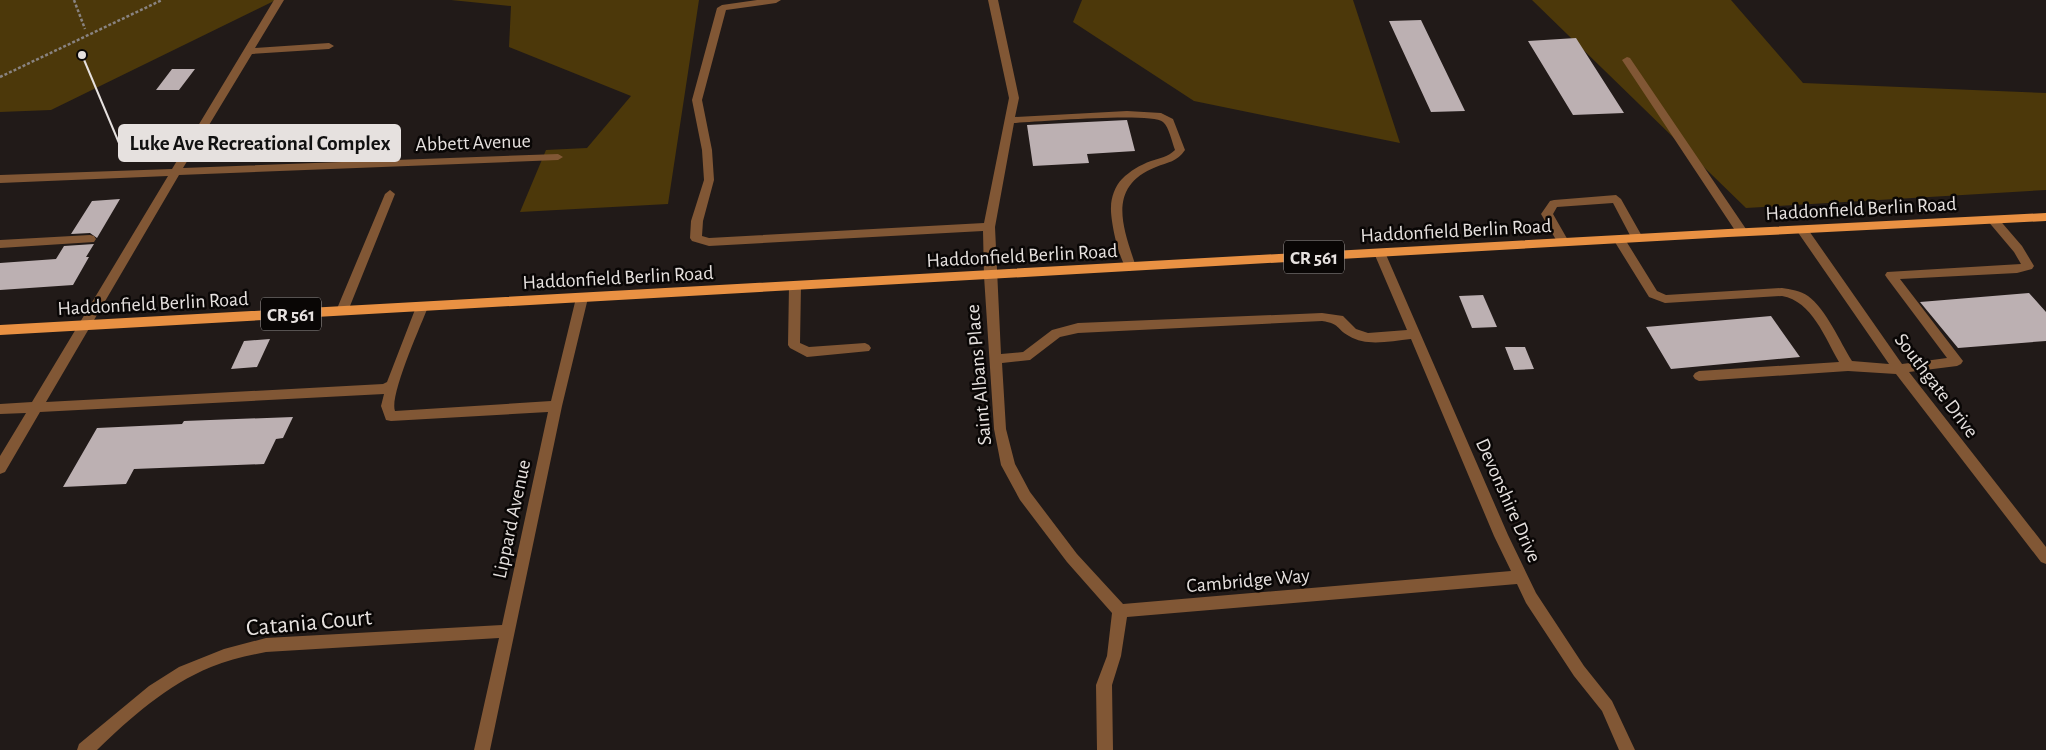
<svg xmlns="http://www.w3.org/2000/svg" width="2046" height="750" font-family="'Alegreya Sans',sans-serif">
<rect width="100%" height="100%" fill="#211a18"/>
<path fill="#4c380a" d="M 0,0 L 276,0 L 51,110 L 0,112 Z
M 451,0 L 699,0 L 668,204 L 520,212 L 546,150 L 587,148 L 631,96 L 509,47 L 511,6 Z
M 1082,0 L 1353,0 L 1400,143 L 1194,101 L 1073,22 Z
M 1532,0 L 1731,0 L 1803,83 L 2046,93 L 2046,190 L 1746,208 Z"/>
<path fill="#bcb0b2" d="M 1421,20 L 1465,111 L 1431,112 L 1389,21 Z
M 1576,38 L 1624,113 L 1573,115 L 1528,41 Z
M 172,69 L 195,69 L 179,90 L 156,90 Z
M 1127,120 L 1135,151 L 1087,154 L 1089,163 L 1033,166 L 1027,125 Z
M 120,199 L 97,238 L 90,233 L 71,234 L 92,201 Z
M 94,244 L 86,257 L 89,257 L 73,285 L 0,290 L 0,263 L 56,259 L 64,246 Z
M 2029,293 L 2046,312 L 2046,341 L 1958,348 L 1920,302 Z
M 1483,295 L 1497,327 L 1472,328 L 1459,296 Z
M 1771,316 L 1800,357 L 1671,369 L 1646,327 Z
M 270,339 L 257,367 L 231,369 L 244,341 Z
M 1505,347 L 1525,347 L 1534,369 L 1514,370 Z
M 293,417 L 283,438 L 276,439 L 264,464 L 134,469 L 126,484 L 63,487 L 97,428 L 182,424 L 184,421 Z"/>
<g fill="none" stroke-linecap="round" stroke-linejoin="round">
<path stroke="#898381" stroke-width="2.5" stroke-dasharray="3 2" stroke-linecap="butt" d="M 74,0 L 85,29
M 0,77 L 162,0"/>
<path fill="#815735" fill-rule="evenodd" d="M 274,0 L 284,0 L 255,48 L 329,43 L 334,46 L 329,49 L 252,54 L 183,168 L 558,154 L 563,157 L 558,160 L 179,175 L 46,402 L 383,384 L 387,382 L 416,307 L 422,303 L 428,307 C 421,325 389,396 395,411 L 551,401 L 576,298 L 582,294 L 586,295 L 588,298 L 562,406 L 490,750 L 474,750 L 499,638 L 266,652 C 247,656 228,660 211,667 C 167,685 130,718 97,750 L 77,750 L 79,744 L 91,734 L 149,686 L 179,667 L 224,649 L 266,638 L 502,625 L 548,412 L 391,421 L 386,420 L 381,406 L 384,394 L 40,412 L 5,472 L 0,474 L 0,456 L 26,413 L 0,414 L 0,404 L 32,402 L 168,176 L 0,183 L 0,175 L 172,169 Z
M 757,0 L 781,0 L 776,3 L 726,10 L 702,100 L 712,150 L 714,180 L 703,221 L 702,236 L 709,238 L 984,223 L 1009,98 L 988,0 L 998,0 L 1019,98 L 1015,117 L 1127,111 L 1161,113 L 1173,119 L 1185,150 C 1177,162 1168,162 1156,167 C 1106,187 1123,227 1136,267 L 1130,271 C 1120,268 1110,219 1111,207 C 1111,198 1115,186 1122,179 C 1130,171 1140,165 1151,161 C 1160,158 1168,157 1175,150 C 1172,142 1169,127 1163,122 C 1151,112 1036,122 1014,123 L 995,227 L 1001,354 L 1023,352 L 1052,330 L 1078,323 L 1322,313 L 1343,316 L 1356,329 L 1368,333 L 1407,330 L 1374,253 L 1380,249 L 1384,250 L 1508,535 L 1536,593 L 1584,666 L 1612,701 L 1635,750 L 1619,750 L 1602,711 L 1574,676 L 1526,603 L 1517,584 L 1127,617 L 1121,656 L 1112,685 L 1113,750 L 1097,750 L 1096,685 L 1107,656 L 1112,613 L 1067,562 L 1020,500 L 1001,465 L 994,429 L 984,276 L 983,231 L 709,246 L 692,241 L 690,238 L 691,221 L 704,180 L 702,150 L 692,100 L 717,8 L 722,5 ZM 1322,321 C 1341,324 1335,328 1349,336 C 1367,347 1390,341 1411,339 L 1494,536 L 1511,571 L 1123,604 L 1077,554 L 1030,492 L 1015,464 L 1006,429 L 1002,363 L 1030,360 L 1060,337 L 1078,333 Z
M 1627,57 L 1630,58 L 1746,229 L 1748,232 L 1746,235 L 1738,235 L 1622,60 Z
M 390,190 L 395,194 L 348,311 L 346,314 L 338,314 L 336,311 L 385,194 Z
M 1616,195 L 1621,199 L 1643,238 L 1641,241 L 1633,241 L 1613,203 L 1557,207 L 1553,214 L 1569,242 L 1563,246 L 1559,245 L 1541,214 L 1550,201 L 1554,200 Z
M 1993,216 L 1997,217 L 2022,246 L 2034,266 L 2032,269 L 2017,273 L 1900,279 L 1963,361 L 1961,364 L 1957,366 L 1909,372 L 2046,547 L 2046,564 L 2041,562 L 1896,374 L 1848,371 L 1699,381 L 1695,379 L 1693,376 L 1695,373 L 1699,371 L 1839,362 C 1825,338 1812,301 1782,296 L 1665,303 L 1649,297 L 1613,239 L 1615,236 L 1623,236 L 1657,291 L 1666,295 L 1782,288 C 1790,289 1801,291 1808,296 C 1826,309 1840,342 1852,361 L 1889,364 L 1797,231 L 1803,227 L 1807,228 L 1902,364 L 1947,358 L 1887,278 L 1885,275 L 1887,272 L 2021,264 L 2014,252 L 1987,220 Z
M 90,235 L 94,236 L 96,239 L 94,242 L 0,248 L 0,240 Z
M 795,282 L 801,286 L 800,343 L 809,347 L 865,343 L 869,345 L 871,348 L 869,351 L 807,357 L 790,348 L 788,345 L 789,286 Z"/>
<path fill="#e99143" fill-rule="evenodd" d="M 2046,213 L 2046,221 L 1728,237 L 0,335 L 0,325 L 1728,229 Z"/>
</g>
<g text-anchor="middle" stroke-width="5" stroke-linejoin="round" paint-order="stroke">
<g fill="#090605" stroke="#a49f9e" stroke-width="1">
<rect x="1284" y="240.5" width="60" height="33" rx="4"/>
<rect x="261" y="297.5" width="60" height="33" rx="4"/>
</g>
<g font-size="19" font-weight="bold" fill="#e6e1df">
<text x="1314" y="264">CR 561</text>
<text x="291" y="321">CR 561</text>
</g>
<g font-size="20" fill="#e6e1df" stroke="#090605">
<text transform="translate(473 142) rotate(-2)" y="7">Abbett Avenue</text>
<text transform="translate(1861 208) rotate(-3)" y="7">Haddonfield Berlin Road</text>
<text transform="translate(1456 230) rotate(-3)" y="7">Haddonfield Berlin Road</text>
<text transform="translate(1022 255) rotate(-3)" y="7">Haddonfield Berlin Road</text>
<text transform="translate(618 277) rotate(-3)" y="7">Haddonfield Berlin Road</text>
<text transform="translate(153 303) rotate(-3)" y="7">Haddonfield Berlin Road</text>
<text transform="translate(978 375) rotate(-95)" y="7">Saint Albans Place</text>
<text transform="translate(1937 385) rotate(53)" y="7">Southgate Drive</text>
<text transform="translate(1509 500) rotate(66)" y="7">Devonshire Drive</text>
<text transform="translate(511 519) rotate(-78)" y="7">Lippard Avenue</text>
<text transform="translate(1248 580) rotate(-5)" y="7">Cambridge Way</text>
</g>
<g font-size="24" fill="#e6e1df" stroke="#090605">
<text transform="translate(309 622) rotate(-5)" y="8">Catania Court</text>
</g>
</g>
<path fill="none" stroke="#e6e1df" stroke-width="2" d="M82 55L119 143"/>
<circle fill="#e6e1df" stroke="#090605" stroke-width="2" cx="82" cy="55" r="5"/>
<rect fill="#e6e1df" stroke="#e6e1df" stroke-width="2" x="119" y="125" width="281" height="36" rx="5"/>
<g font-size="21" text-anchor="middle" font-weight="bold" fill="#111">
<text x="260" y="150">Luke Ave Recreational Complex</text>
</g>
</svg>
